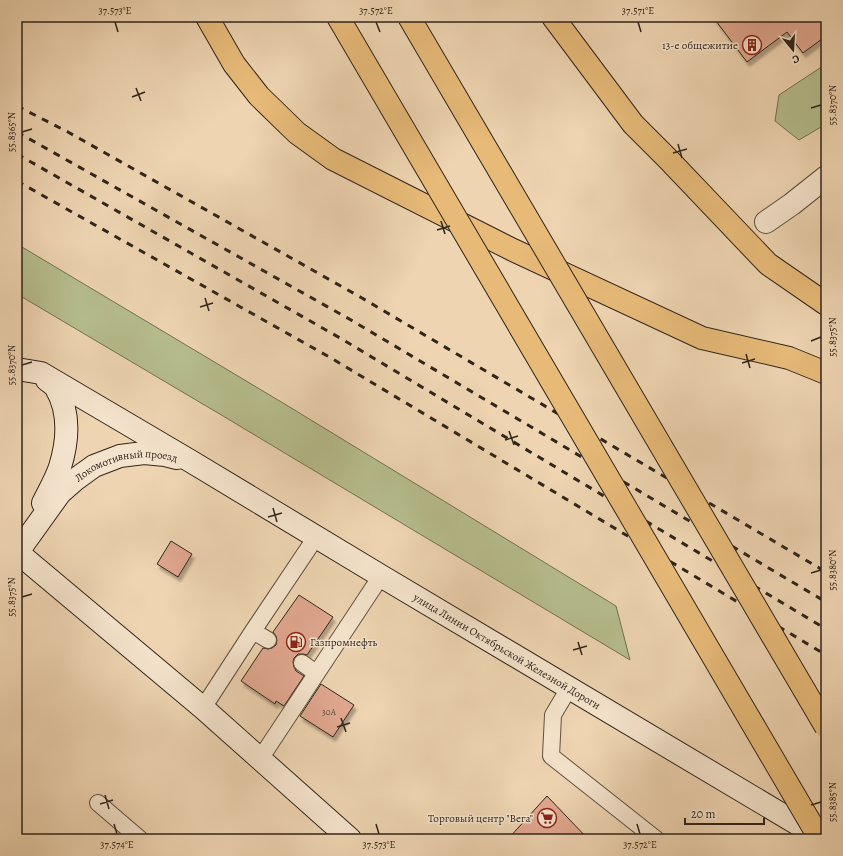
<svg xmlns="http://www.w3.org/2000/svg" width="843" height="856" font-family="Alegreya,serif">
<defs>
<filter id="shadow"><feDropShadow dx="2.5" dy="4.5" stdDeviation="1" flood-color="#0004"/></filter>
</defs>
<rect width="100%" height="100%" fill="#eed4b1"/>
<filter id="stains"><feTurbulence type="fractalNoise" baseFrequency=".005" numOctaves="4"/><feColorMatrix values="0 0 0 0 .2 0 0 0 0 .09 0 0 0 0 .02 0 0 0 .5 -.17"/></filter>
<radialGradient id="worn" r=".72"><stop offset=".6" stop-color="#630" stop-opacity="0"/><stop offset="1" stop-color="#630" stop-opacity=".3"/></radialGradient>
<path fill="#b6bd8d" stroke="#737154" d="M 826,64 L 826,124 L 799,140 L 775,121 L 779,95 Z
M 17,244 L 288,406 L 616,606 L 630,660 L 223,416 L 17,294 Z"/>
<path fill="#e1a890" stroke="#30251b" filter="url(#shadow)" d="M 713,17 L 826,17 L 826,36 L 803,53 L 787,32 L 747,62 Z
M 171,541 L 192,554 L 178,577 L 157,564 Z
M 299,595 L 333,617 L 307,655 L 303,654 L 298,654 L 294,658 L 293,662 L 294,667 L 296,671 L 304,676 L 284,706 L 276,701 L 275,704 L 241,681 L 263,648 L 268,649 L 272,648 L 276,645 L 277,640 L 276,636 L 273,632 Z
M 321,684 L 354,705 L 333,737 L 300,716 Z
M 547,796 L 588,839 L 508,839 Z"/>
<g fill="none" stroke-linecap="round" stroke-linejoin="round">
<g stroke="#605140" stroke-width="18">
<path id="lane" d="M 253,631 L 268,640
M 302,663 L 316,673
M 569,688 L 553,715 L 551,756 L 656,839
M 203,708 L 253,631 L 316,537
M 260,759 L 381,576
M 98,803 L 140,839"/>
</g>
<g stroke="#605140" stroke-width="24">
<path id="street" d="M 766,222 L 792,204 L 826,177"/>
</g>
<g stroke="#30251b" stroke-width="24">
<g id="secondary">
<path id="s1" d="M 17,369 L 41,373 L 192,462 L 381,576 L 823,839"/>
<path d="M 43,503 C 49,491 56,479 60,467 C 68,441 70,412 56,388 C 54,385 50,382 47,380"/>
<path d="M 17,552 L 203,708 L 350,839"/>
<path id="s2" d="M 17,553 L 60,493 L 76,479 L 94,466 L 120,456 L 144,453 L 165,455 L 177,458"/>
</g>
</g>
<g stroke="#30251b" stroke-width="24">
<path id="primary" d="M 207,17 L 234,64 L 259,96 L 297,133 L 333,159 L 513,250 L 702,338 L 789,358 L 826,373
M 553,17 L 633,124 L 668,159 L 768,264 L 826,304"/>
</g>
<use href="#lane" stroke="#f4e3cc" stroke-width="16"/>
<use href="#street" stroke="#f4e3cc" stroke-width="22"/>
<use href="#secondary" stroke="#f4e3cc" stroke-width="22"/>
<use href="#primary" stroke="#e7ba78" stroke-width="22"/>
<path stroke="#30251b" stroke-width="3" stroke-dasharray="7 7" stroke-linecap="butt" d="M 17,106 L 68,132 L 362,298 L 826,572
M 17,132 L 351,320 L 826,602
M 17,154 L 340,338 L 826,629
M 17,181 L 331,358 L 826,655"/>
<g stroke="#30251b" stroke-width="24" stroke-linecap="butt">
<path id="primary-bridge" d="M 338,17 L 820,839
M 409,17 L 826,727"/>
</g>
<use href="#primary-bridge" stroke="#e7ba78" stroke-width="22"/>
</g>
<path fill="none" stroke="#30251b" stroke-width="1.5" d="M 115,22 L 118,32M 376,22 L 380,32M 638,22 L 641,32M 136,88 L 141,101M 132,97 L 145,92M 811,108 L 821,105M 22,132 L 32,129M 678,144 L 682,158M 673,153 L 687,149M 441,221 L 445,234M 437,230 L 450,226M 205,298 L 209,311M 200,307 L 213,303M 811,341 L 821,337M 746,354 L 750,368M 742,363 L 755,359M 22,365 L 32,362M 509,431 L 514,445M 505,440 L 518,436M 273,508 L 277,522M 268,517 L 282,513M 811,573 L 821,570M 22,597 L 32,594M 578,642 L 582,655M 573,650 L 587,646M 341,718 L 346,732M 337,727 L 350,723M 105,795 L 109,809M 100,804 L 113,800M 811,805 L 821,802M 114,824 L 117,834M 376,824 L 379,834M 637,824 L 640,834"/>
<defs>
<g id="building-ring" transform="scale(1)"><circle r="9.5" fill="#f4e3cc" stroke="#8f2418" stroke-width="1.5"/><path d="M-4-6H4V6H1V3H-1V6H-4ZM-2.5-4.3h1.7v1.8h-1.7ZM.8-4.3h1.7v1.8H.8ZM-2.5-1h1.7V.8h-1.7ZM.8-1h1.7V.8H.8Z" fill="#8f2418"/></g>
<g id="fuel-ring" transform="scale(1)"><circle r="9.5" fill="#f4e3cc" stroke="#8f2418" stroke-width="1.5"/><path d="M-5.5-6h7V0h2V4h1.3V-2.5L3-4.5l.8-.8L6-3V5H2.5V1h-1V6h-7ZM-4.2-4.7v3.2H.2V-4.7Z" fill="#8f2418"/></g>
<g id="supermarket-ring" transform="scale(1)"><circle r="9.5" fill="#f4e3cc" stroke="#8f2418" stroke-width="1.5"/><path d="M-6-5.5h2.5l.6 2H6L4.5 2H-2.5L-4.4-4H-6ZM-1.5 3.2a1.3 1.3 0 1 0 .1 0ZM3 3.2a1.3 1.3 0 1 0 .1 0Z" fill="#8f2418"/></g>
</defs>
<g fill-rule="evenodd">
<use href="#building-ring" x="752" y="45"/>
<use href="#fuel-ring" x="296" y="642"/>
<use href="#supermarket-ring" x="547" y="818"/>
</g>
<g text-anchor="middle" stroke-width="3" stroke-linejoin="round" paint-order="stroke">
<g font-size="9" fill="#5c4638">
<text x="329" y="715">30А</text>
</g>
<g font-size="11" fill="#30251b" stroke="#f4e3cc" text-anchor="end">
<text x="738" y="49">13-е общежитие</text>
<text x="310" y="646" text-anchor="start">Газпромнефть</text>
<text x="533" y="822">Торговый центр "Вега"</text>
</g>
<g font-size="11" fill="#30251b" stroke="#f4e3cc">
<text dy="4" stroke="none"><textPath href="#s2" startOffset="149">Локомотивный проезд</textPath></text>
<text dy="4" stroke="none"><textPath href="#s1" startOffset="567">улица Линии Октябрьской Железной Дороги</textPath></text>
</g>
</g>
<rect width="843" height="856" fill="none" stroke="#eed4b1" stroke-width="44"/>
<g transform="translate(793 50) rotate(162)" stroke="#f4e3cc" stroke-width="3" paint-order="stroke">
<path d="M0-3L7 15L0 10L-7 15Z" fill="#30251b"/>
<text y="-6" font-size="11" font-weight="bold" text-anchor="middle" fill="#30251b">С</text>
</g>
<path d="M685 818v6h79v-6" fill="none" stroke="#30251b" stroke-width="2"/>
<text x="691" y="818" font-size="12" fill="#30251b" stroke="#f4e3cc" stroke-width="3" paint-order="stroke">20 m</text>
<rect x="22" y="22" width="799" height="812" fill="none" stroke="#30251b" stroke-width="1.5"/>
<g font-size="10" text-anchor="middle" fill="#30251b">
<text x="115" y="14">37.573°E</text>
<text x="376" y="14">37.572°E</text>
<text x="638" y="14">37.571°E</text>
<text transform="translate(832 105) rotate(-90)" y="4">55.8370°N</text>
<text transform="translate(11 132) rotate(-90)" y="4">55.8365°N</text>
<text transform="translate(832 337) rotate(-90)" y="4">55.8375°N</text>
<text transform="translate(11 365) rotate(-90)" y="4">55.8370°N</text>
<text transform="translate(832 570) rotate(-90)" y="4">55.8380°N</text>
<text transform="translate(11 597) rotate(-90)" y="4">55.8375°N</text>
<text transform="translate(832 802) rotate(-90)" y="4">55.8385°N</text>
<text x="117" y="848">37.574°E</text>
<text x="379" y="848">37.573°E</text>
<text x="640" y="848">37.572°E</text>
</g>
<rect width="100%" height="100%" filter="url(#stains)"/>
<rect width="100%" height="100%" fill="url(#worn)"/>
</svg>
